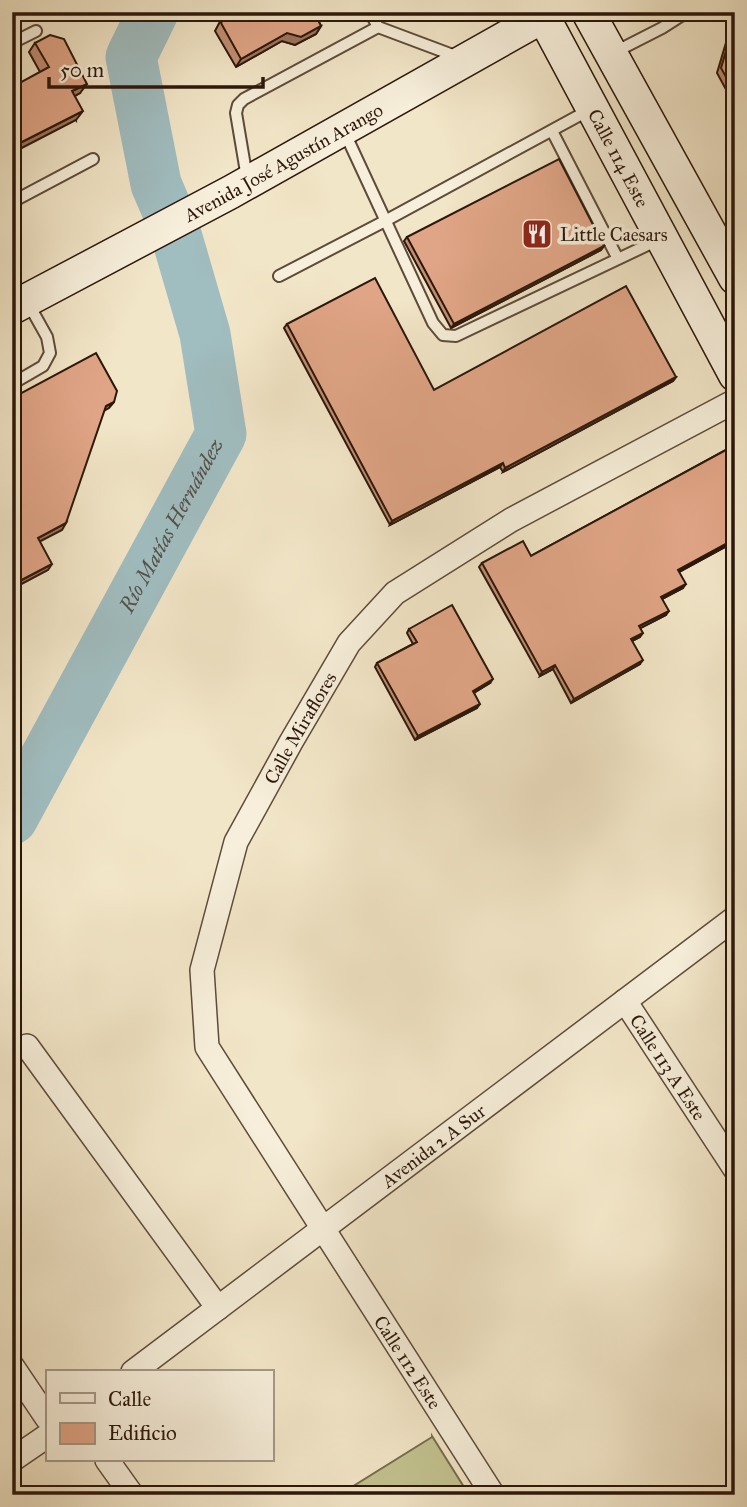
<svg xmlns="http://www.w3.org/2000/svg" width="747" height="1507" font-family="'IM FELL Great Primer',serif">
<rect width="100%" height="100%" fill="#f2e6c8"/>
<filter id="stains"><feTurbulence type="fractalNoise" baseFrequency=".00286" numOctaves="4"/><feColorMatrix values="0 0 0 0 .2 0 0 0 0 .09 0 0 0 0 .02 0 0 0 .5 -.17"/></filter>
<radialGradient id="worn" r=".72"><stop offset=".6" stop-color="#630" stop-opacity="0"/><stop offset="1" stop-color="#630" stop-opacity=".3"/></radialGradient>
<path fill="#c3c390" stroke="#776d4e" stroke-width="2" d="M 432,1436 L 469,1495 L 339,1495 L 432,1437 Z"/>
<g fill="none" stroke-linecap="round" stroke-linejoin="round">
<path stroke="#a0bdc0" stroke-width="51" id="s1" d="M 12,819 L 221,434 L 205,334 L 173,224 L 156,184 L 131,57 L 153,12"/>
<g stroke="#5d4b3a" stroke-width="14">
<path id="lane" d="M 370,12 L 378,27 L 458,57
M 12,43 L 36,31
M 613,53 L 662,28 L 687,12
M 344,131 L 433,323 L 443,335 L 456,336 L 658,240
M 552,131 L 618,259
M 247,178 L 236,113 L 238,105 L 244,99 L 378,27
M 12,202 L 93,159
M 279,276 L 385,221 L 591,109
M 12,384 L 43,366 L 50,353 L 47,337 L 28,303"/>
</g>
<g stroke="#5d4b3a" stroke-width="26">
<g id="street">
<path id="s2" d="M 625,1001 L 735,1169"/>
<path d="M 27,1046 L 218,1308"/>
<path d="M 12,1366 L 47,1418"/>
<path id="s3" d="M 133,1372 L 735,918"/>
<path d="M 12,1460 L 47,1436"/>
<path d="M 107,1460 L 132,1495"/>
<path id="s4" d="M 493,1495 L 207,1047 L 202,970 L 236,842 L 291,742 L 349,643 L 395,593 L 511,520 L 735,401"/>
</g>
</g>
<g stroke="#2b170b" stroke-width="35">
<g id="secondary">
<path d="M 588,12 L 735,278"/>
<path id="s5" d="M 543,16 L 735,375"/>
<path id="s6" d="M 12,308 L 231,192 L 551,12"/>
</g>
</g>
<use href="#lane" stroke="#f7efdb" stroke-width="10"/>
<use href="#street" stroke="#f7efdb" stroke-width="23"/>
<use href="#secondary" stroke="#f7efdb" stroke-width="32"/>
</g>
<path fill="#c18e73" stroke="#2b170b" stroke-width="2" d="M 225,12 L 314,12 L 321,26 L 316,34 L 295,45 L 282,41 L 236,67 L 215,31 Z
M 735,29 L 735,106 L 717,73 L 728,36 L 732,31 Z
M 35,43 L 80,93 L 75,96 L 76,120 L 40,72 L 29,52 Z
M 407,237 L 604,246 L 601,250 L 451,328 L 404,241 Z
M 287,324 L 434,390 L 676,377 L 673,381 L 503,472 L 500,467 L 390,525 L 284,328 Z
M 735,445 L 735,543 L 734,542 L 679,572 L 683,588 L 662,599 L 666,615 L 640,628 L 640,637 L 632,641 L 640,664 L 571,703 L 553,669 L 540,676 L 479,567 L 482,563 L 531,556 Z
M 409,629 L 490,683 L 474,693 L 477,708 L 415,740 L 375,667 L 377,663 L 413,644 L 407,633 Z"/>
<path fill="#9d745e" stroke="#2b170b" stroke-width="2" d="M 321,26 L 316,34 L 295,45 L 282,41 L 236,67 L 241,59 L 287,33 Z
M 87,84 L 80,93 L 66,101 L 72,91 Z
M 83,111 L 76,120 L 12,153 L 12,147 Z
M 604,246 L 601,250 L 451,328 L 454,324 Z
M 676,377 L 673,381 L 503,472 L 505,468 Z
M 114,402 L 109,408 L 102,412 L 106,406 Z
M 503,463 L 500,467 L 390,525 L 392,521 Z
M 66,523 L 62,530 L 33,545 L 38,538 Z
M 735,539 L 734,542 L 675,574 L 678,570 Z
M 52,564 L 48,570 L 12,589 L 12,585 Z
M 686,584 L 683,588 L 658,601 L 661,597 Z
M 669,611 L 666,615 L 637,630 L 639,626 Z
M 643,633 L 640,637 L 628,643 L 631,639 Z
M 643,660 L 640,664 L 571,703 L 574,699 Z
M 555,665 L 553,669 L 540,676 L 542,672 Z
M 493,679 L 490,683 L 470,695 L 473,691 Z
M 480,704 L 477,708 L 415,740 L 418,736 Z"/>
<path fill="#e0a586" stroke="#2b170b" stroke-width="2" d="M 227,12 L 314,12 L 321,26 L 301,37 L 287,33 L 241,59 L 221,23 Z
M 735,29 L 735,93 L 721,68 L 732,31 Z
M 50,35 L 64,39 L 87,84 L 72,91 L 83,111 L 12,147 L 12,87 L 49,67 L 35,43 Z
M 559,159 L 604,246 L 454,324 L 407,237 Z
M 375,278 L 434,390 L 626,286 L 676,377 L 505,468 L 503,463 L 392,521 L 287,324 Z
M 96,353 L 117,391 L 114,402 L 106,406 L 66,523 L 38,538 L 52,564 L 12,585 L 12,398 Z
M 735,445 L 735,539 L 678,570 L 686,584 L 661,597 L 669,611 L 639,626 L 643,633 L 631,639 L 643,660 L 574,699 L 555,665 L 542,672 L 482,563 L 523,541 L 531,556 Z
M 452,605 L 493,679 L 473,691 L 480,704 L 418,736 L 377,663 L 417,642 L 409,629 Z"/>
<defs>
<g id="restaurant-square" transform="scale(1.575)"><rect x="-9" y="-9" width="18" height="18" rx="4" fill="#8f2418" stroke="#f7efdb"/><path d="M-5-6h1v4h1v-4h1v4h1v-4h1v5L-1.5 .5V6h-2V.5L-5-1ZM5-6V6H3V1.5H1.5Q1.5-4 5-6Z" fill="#fff"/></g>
</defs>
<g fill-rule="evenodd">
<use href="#restaurant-square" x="537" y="234"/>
</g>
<g text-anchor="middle" stroke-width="7" stroke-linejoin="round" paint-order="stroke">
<g font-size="19" fill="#2b170b" stroke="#f7efdb">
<text dy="7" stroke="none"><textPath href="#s5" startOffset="161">Calle 114 Este</textPath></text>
<text dy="7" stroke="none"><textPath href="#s6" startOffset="308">Avenida José Agustín Arango</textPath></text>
<text dy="7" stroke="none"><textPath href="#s4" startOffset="872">Calle Miraflores</textPath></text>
<text dy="7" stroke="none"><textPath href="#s2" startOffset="79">Calle 113 A Este</textPath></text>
<text dy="7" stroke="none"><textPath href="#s3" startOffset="376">Avenida 2 A Sur</textPath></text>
<text transform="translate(408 1362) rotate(57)" y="7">Calle 112 Este</text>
</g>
<g font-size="19" fill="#2b170b" stroke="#f7efdb" text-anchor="start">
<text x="560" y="241">Little Caesars</text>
</g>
<g font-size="21" font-style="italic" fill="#54514a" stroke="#f7efdb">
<text dy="7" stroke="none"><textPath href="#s1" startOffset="334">Río Matías Hernández</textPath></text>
</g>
</g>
<rect width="747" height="1507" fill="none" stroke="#f2e6c8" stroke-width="42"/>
<rect x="14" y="14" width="719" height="1479" fill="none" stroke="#2b170b" stroke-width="3.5"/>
<rect x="21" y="21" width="705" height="1465" fill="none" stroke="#2b170b" stroke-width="2"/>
<rect x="46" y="1370" width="228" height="91" fill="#f7efdb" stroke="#a59988" stroke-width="2"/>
<rect x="60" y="1393" width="35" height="10" fill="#f7efdb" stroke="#a59988" stroke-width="2"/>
<text x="108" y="1406" font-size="21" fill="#2b170b">Calle</text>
<rect x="60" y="1423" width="35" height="21" fill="#e0a586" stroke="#a59988" stroke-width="2"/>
<text x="108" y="1440" font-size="21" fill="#2b170b">Edificio</text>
<path d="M49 77v10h214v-10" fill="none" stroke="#2b170b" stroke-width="3.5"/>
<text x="60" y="77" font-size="21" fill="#2b170b" stroke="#f7efdb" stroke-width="5" paint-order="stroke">50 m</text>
<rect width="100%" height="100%" filter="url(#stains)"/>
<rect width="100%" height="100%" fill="url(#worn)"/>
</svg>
